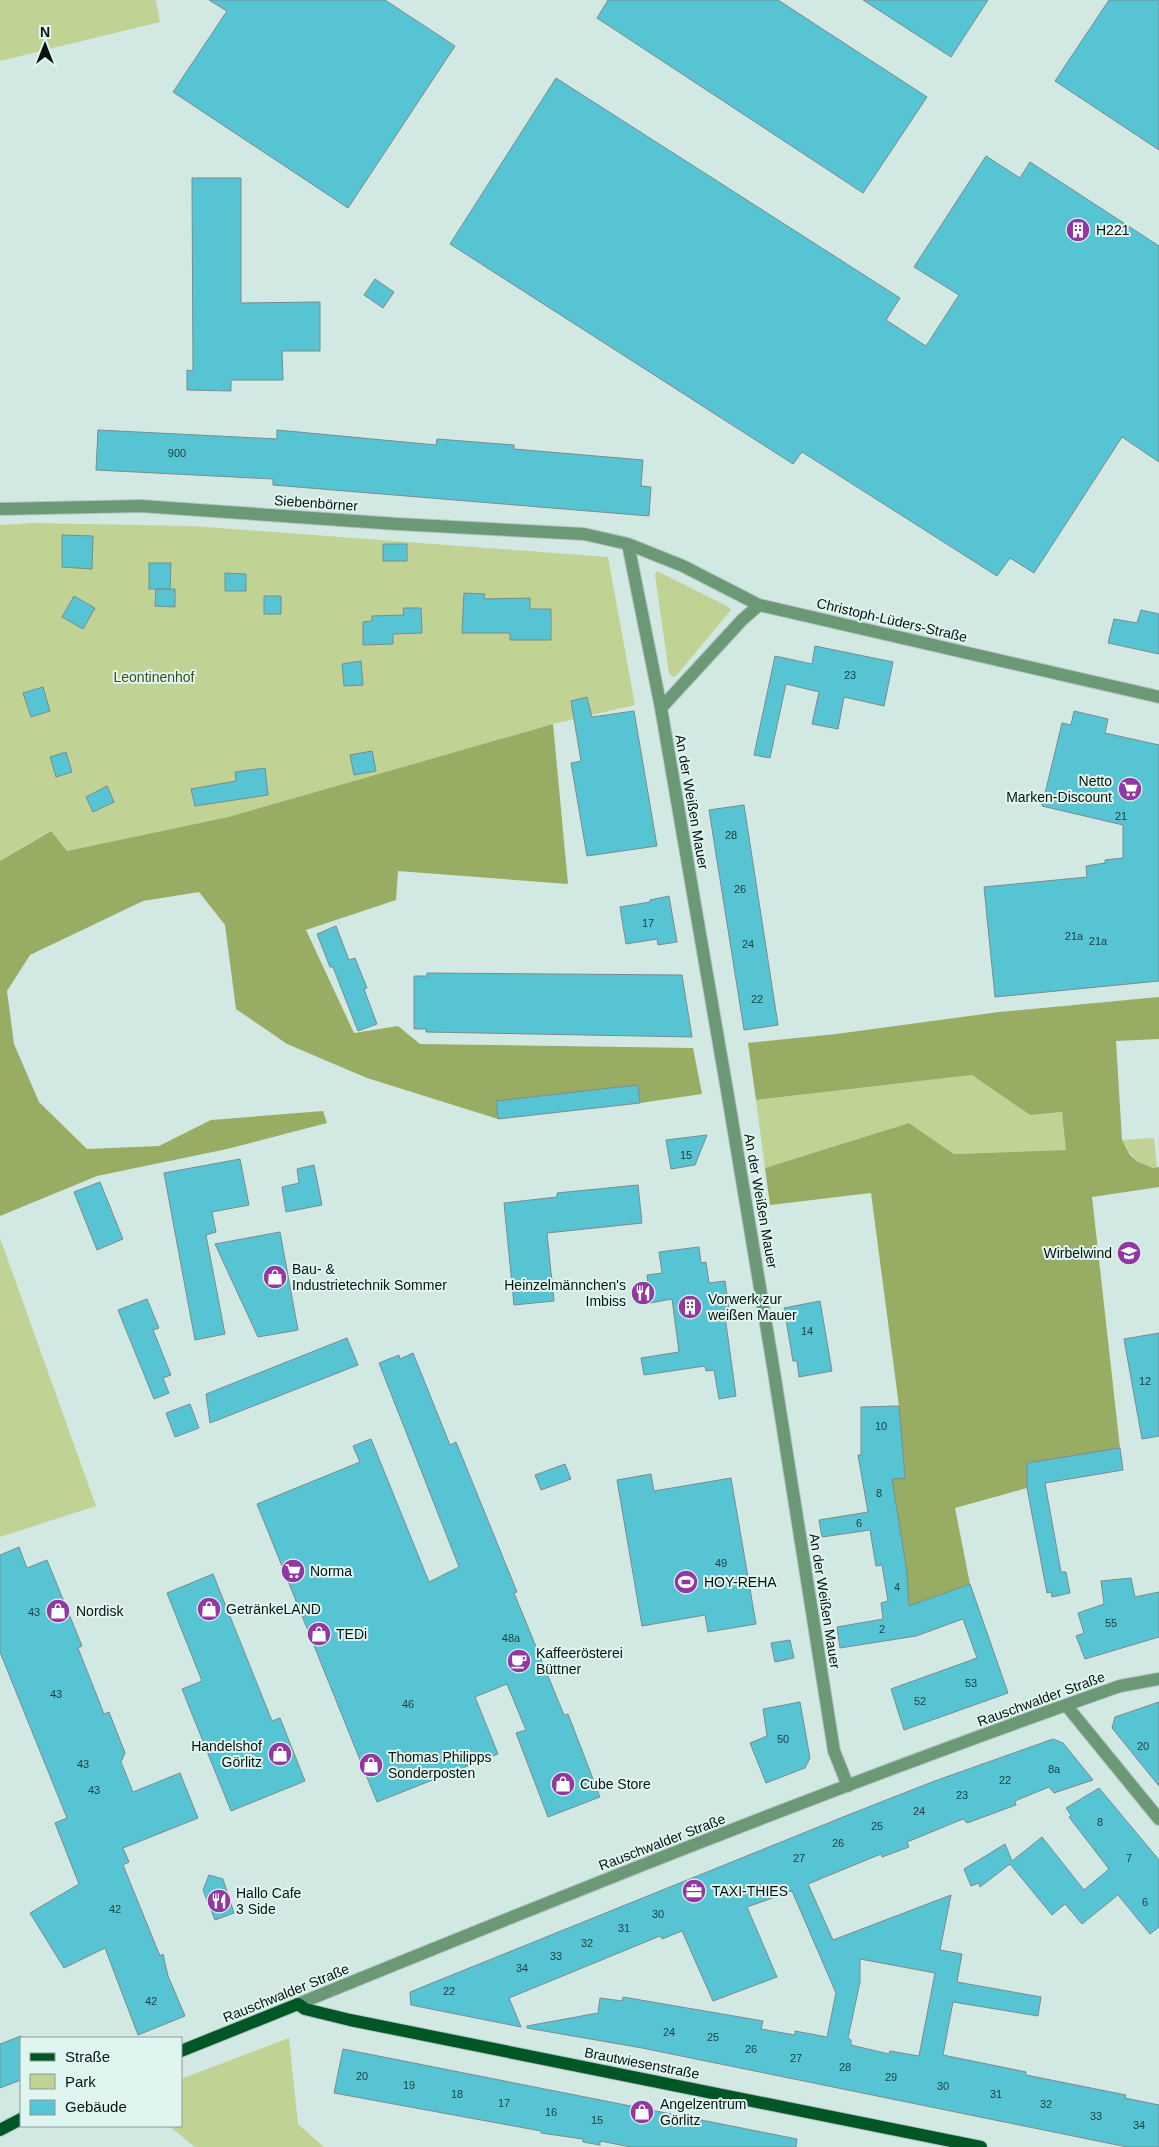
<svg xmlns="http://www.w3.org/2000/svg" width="1159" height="2147" font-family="Helvetica,sans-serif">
<rect width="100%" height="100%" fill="#d2e8e3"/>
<path fill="#c0d394" d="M 0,0 L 156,0 L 160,22 L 0,61 Z
M 33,523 L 192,526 L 608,557 L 635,705 L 553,724 L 228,817 L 67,851 L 50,831 L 0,861 L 0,525 Z
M 657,571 L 727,606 L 731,610 L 676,676 L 673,677 L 669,673 L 655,575 Z
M 972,1075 L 1030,1115 L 1062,1112 L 1067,1150 L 954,1154 L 909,1123 L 765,1168 L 756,1100 Z
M 1154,1138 L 1157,1168 C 1139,1168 1130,1154 1122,1140 Z
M 0,1238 L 96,1506 L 0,1537 Z
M 289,2038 L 298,2124 L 324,2147 L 195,2147 L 169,2126 L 181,2126 L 181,2079 Z"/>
<path fill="#98ad63" d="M 553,724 L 568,884 L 398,871 L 396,900 L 306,930 L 354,1033 L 398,1026 L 420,1044 L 693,1048 L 702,1094 L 640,1103 L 638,1085 L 496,1101 L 498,1119 L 367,1078 L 287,1044 L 236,1009 L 225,925 L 199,892 L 143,901 L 30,955 L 7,991 L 14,1044 L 39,1102 L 87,1149 L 159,1146 L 211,1120 L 323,1111 L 327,1123 L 227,1149 L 97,1176 L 0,1216 L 0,861 L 51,831 L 67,851 L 228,817 Z
M 1159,997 L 1159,1039 L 1116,1041 L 1122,1140 L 1130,1155 L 1138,1162 L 1153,1168 L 1159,1167 L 1159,1187 L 1092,1197 L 1120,1448 L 1027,1463 L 1027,1488 L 955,1508 L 970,1584 L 909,1606 L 891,1479 L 905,1477 L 899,1406 L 871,1193 L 770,1205 L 765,1168 L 909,1123 L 954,1154 L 1066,1150 L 1062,1112 L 1030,1115 L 972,1075 L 756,1100 L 748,1043 L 836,1034 L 999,1012 Z"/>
<path fill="#57c4d3" stroke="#788c90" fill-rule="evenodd" d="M 209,0 L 385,0 L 455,46 L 348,208 L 173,92 L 227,11 Z
M 608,0 L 778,0 L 927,97 L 863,193 L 597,18 Z
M 863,0 L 988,0 L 951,57 Z
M 1109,0 L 1159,0 L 1159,150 L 1055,81 Z
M 556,78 L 900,298 L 886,320 L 926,346 L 959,295 L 914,267 L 986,156 L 1020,178 L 1030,162 L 1159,246 L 1159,462 L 1122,437 L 1034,573 L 1010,558 L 997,576 L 802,452 L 793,464 L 450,244 Z
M 192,178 L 241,178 L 241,303 L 320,302 L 320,351 L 282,351 L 283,380 L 231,380 L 231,391 L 187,390 L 187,370 L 193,371 Z
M 375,279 L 394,292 L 383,308 L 364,295 Z
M 98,430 L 277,439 L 277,430 L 436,445 L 437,439 L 514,445 L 514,449 L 643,460 L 641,486 L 651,487 L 649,516 L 273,485 L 273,479 L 96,470 Z
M 62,535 L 93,536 L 92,569 L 62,567 Z
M 383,544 L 407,544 L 407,561 L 383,561 Z
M 149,563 L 171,563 L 170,589 L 149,589 Z
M 225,573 L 246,574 L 246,591 L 225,591 Z
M 156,589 L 175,589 L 175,607 L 155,606 Z
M 464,593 L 485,594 L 484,599 L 530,598 L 530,609 L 551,609 L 551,640 L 510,640 L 510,633 L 462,633 Z
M 74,596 L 95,608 L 83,629 L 62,617 Z
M 264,596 L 281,596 L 281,614 L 264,614 Z
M 403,608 L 421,608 L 422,633 L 393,634 L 393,644 L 363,645 L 363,622 L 372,621 L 372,616 L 404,615 Z
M 1141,610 L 1159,614 L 1159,654 L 1108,643 L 1114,619 L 1137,623 Z
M 815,646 L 893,662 L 884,706 L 844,697 L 838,729 L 812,724 L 819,692 L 786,684 L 770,758 L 754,755 L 775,656 L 812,664 Z
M 361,661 L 363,685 L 344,686 L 342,664 Z
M 43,687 L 50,711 L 31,717 L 23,693 Z
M 587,697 L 592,717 L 634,711 L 657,846 L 587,856 L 571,763 L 581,761 L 571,701 Z
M 1074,711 L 1108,719 L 1105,733 L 1159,745 L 1159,981 L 995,997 L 984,887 L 1087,877 L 1086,866 L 1105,863 L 1105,860 L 1123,858 L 1123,825 L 1042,806 L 1062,723 L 1071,725 Z
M 372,751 L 376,771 L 354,775 L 350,755 Z
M 66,752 L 72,772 L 56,777 L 50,757 Z
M 265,768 L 268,795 L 195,806 L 191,789 L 236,781 L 235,772 Z
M 107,786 L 114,802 L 93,812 L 86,797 Z
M 744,805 L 778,1025 L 744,1030 L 709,810 Z
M 669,896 L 677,942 L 658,945 L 657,939 L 626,944 L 620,907 L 650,902 L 650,900 Z
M 336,926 L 349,960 L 355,958 L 367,988 L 364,989 L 377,1024 L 358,1031 L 333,967 L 330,967 L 317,934 Z
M 427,973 L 682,975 L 692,1037 L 426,1032 L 426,1029 L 414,1029 L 414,976 L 427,976 Z
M 638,1085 L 640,1103 L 498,1119 L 496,1101 Z
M 707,1135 L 695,1165 L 671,1169 L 666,1140 Z
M 240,1159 L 249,1205 L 212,1212 L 216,1232 L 206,1235 L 225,1334 L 195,1340 L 164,1173 Z
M 314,1165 L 322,1205 L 286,1212 L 282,1187 L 299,1183 L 297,1169 Z
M 100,1182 L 123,1239 L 97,1250 L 74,1192 Z
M 638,1185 L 642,1223 L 547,1233 L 554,1301 L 514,1305 L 504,1203 L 557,1197 L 557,1193 Z
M 280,1232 L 298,1330 L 258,1337 L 215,1244 Z
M 699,1247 L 701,1263 L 706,1262 L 709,1283 L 725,1281 L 729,1308 L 724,1309 L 736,1396 L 719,1399 L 714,1370 L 706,1371 L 705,1366 L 644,1375 L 641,1358 L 679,1352 L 672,1299 L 650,1303 L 647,1275 L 662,1273 L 659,1252 Z
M 147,1299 L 159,1328 L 153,1330 L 171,1375 L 163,1378 L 169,1393 L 154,1399 L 118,1310 Z
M 820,1301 L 832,1371 L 799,1377 L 797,1361 L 793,1361 L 784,1308 Z
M 1159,1333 L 1159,1436 L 1142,1439 L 1124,1339 Z
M 347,1338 L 358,1365 L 210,1423 L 206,1394 Z
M 413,1353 L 450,1445 L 456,1442 L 517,1592 L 514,1593 L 564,1715 L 568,1714 L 600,1797 L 548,1817 L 516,1733 L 526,1730 L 507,1684 L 475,1697 L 498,1754 L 377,1802 L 257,1504 L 360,1462 L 353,1446 L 371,1439 L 429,1582 L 459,1567 L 379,1363 L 399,1355 L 400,1359 Z
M 190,1404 L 199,1428 L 175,1437 L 166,1413 Z
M 899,1406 L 905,1478 L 892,1479 L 907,1572 L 909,1606 L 970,1584 L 1008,1693 L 904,1730 L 891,1689 L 977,1658 L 963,1619 L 916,1636 L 840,1648 L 837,1627 L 883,1619 L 881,1603 L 888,1601 L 882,1565 L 876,1566 L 870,1530 L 822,1537 L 819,1520 L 868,1512 L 858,1455 L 861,1455 L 861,1407 Z
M 1120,1448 L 1123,1470 L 1045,1483 L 1061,1572 L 1066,1572 L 1070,1593 L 1052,1597 L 1051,1592 L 1047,1593 L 1027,1488 L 1027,1463 Z
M 565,1464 L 571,1479 L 541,1490 L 535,1475 Z
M 651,1474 L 654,1491 L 731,1478 L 756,1624 L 708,1632 L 705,1615 L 642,1626 L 617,1480 Z
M 19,1547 L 27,1568 L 47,1560 L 82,1646 L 78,1648 L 104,1714 L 109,1712 L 125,1753 L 121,1762 L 133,1792 L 180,1773 L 198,1818 L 123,1848 L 129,1862 L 123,1865 L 160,1956 L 163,1954 L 168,1976 L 185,2016 L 138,2035 L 105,1948 L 64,1968 L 30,1913 L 79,1884 L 55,1823 L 67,1818 L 0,1652 L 0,1555 Z
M 213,1574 L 272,1721 L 280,1718 L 305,1781 L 231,1811 L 182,1689 L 202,1681 L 167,1593 Z
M 1131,1578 L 1135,1597 L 1159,1592 L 1159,1637 L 1085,1659 L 1076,1636 L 1084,1633 L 1078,1613 L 1104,1604 L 1101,1581 Z
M 790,1640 L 794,1658 L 775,1662 L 771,1643 Z
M 800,1702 L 810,1758 L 805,1768 L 766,1783 L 750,1743 L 767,1736 L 763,1709 Z
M 1159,1702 L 1159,1786 L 1112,1728 L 1115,1717 Z
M 1053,1739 L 1063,1743 L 1093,1780 L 1054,1793 L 1049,1787 L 1015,1801 L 1016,1805 L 967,1823 L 963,1819 L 907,1842 L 909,1847 L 882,1857 L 881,1854 L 808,1884 L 833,1940 L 951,1895 L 940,1950 L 962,1954 L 957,1982 L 1041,1997 L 1038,2016 L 953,2002 L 943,2055 L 1026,2072 L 1026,2075 L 1126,2095 L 1125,2098 L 1159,2105 L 1159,2147 L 1127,2147 L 642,2048 L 527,2028 L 527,2026 L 598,2013 L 600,1998 L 622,2001 L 623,1997 L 763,2021 L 761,2029 L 795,2035 L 795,2031 L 827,2037 L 836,1993 L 792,1891 L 747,1907 L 777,1977 L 713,2001 L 682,1931 L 662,1939 L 660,1936 L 509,1998 L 521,2027 L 411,2005 L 410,1992 L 848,1815 L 932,1782 ZM 860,1959 L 935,1973 L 919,2056 L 890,2051 L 889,2054 L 851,2045 L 851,2040 L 848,2038 L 860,1982 Z
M 1099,1788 L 1159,1860 L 1159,1927 L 1150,1934 L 1118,1895 L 1082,1924 L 1065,1904 L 1052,1915 L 1010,1864 L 980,1887 L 979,1883 L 971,1886 L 964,1869 L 1005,1844 L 1012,1861 L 1042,1837 L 1084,1890 L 1109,1869 L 1069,1817 L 1071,1815 L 1066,1808 Z
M 209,1875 L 223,1879 L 234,1913 L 215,1920 L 203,1890 Z
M 21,2036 L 21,2080 L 0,2088 L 0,2044 Z
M 343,2049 L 797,2139 L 796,2147 L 631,2147 L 600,2141 L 600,2145 L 583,2142 L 583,2139 L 541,2133 L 541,2131 L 334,2093 Z"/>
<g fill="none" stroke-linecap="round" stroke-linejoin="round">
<g stroke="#b2c6c1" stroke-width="14">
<path id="minor" d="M 0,509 L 141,506 L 397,524 L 584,534 L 628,544 L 683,566 L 759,605 L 1159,697
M 628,544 L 661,708 L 729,1102 L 774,1372 L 834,1751 L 848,1786
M 661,708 L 742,620 L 759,605
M 1066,1705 L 1159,1819
M 298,2004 C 570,1893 842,1783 1120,1686 L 1159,1679"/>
</g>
<g stroke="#b2c6c1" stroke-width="14">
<path id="major" d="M 181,2051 L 298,2004 L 305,2009 L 350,2020 L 981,2147
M 0,2130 L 21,2119"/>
</g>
<use href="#minor" stroke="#6c9975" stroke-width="12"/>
<use href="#major" stroke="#005625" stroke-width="12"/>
</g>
<defs>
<g id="building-disc" transform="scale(1.25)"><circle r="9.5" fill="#9338a3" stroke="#dff6f0"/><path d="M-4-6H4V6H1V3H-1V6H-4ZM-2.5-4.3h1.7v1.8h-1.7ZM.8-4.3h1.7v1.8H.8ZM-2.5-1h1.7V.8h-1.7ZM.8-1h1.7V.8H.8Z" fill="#fff"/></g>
<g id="supermarket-disc" transform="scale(1.25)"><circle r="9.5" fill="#9338a3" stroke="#dff6f0"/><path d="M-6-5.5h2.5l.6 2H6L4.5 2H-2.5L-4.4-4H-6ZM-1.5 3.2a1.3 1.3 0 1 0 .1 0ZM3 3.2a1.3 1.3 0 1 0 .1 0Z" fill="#fff"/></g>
<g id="school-disc" transform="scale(1.25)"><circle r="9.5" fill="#9338a3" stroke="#dff6f0"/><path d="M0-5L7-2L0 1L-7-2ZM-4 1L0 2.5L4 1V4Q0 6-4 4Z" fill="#fff"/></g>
<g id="shop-disc" transform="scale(1.25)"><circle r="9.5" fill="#9338a3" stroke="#dff6f0"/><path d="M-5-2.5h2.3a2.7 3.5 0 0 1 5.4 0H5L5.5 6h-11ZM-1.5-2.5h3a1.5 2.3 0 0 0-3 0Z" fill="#fff"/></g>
<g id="restaurant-disc" transform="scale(1.25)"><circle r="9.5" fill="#9338a3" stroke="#dff6f0"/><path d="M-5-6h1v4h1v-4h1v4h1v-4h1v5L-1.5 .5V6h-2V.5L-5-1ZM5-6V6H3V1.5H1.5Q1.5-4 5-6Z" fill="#fff"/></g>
<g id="stadium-disc" transform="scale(1.25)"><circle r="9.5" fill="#9338a3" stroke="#dff6f0"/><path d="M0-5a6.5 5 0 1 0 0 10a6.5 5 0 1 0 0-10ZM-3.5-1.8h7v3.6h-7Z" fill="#fff"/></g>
<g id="cafe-disc" transform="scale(1.25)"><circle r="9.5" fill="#9338a3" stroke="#dff6f0"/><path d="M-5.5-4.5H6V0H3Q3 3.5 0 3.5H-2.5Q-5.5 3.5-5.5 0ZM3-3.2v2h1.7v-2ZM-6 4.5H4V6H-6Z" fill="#fff"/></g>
<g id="office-disc" transform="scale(1.25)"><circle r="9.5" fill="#9338a3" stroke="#dff6f0"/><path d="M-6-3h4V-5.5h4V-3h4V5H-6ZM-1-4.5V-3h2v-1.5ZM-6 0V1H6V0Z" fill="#fff"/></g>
</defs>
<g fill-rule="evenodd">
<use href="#building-disc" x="1078" y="230"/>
<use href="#supermarket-disc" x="1130" y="789"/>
<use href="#school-disc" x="1129" y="1253"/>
<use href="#shop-disc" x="275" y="1277"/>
<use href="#restaurant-disc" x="643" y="1293"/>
<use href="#building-disc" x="690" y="1307"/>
<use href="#supermarket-disc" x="293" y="1571"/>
<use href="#stadium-disc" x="686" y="1582"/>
<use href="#shop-disc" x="209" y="1609"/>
<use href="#shop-disc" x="58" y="1611"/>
<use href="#shop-disc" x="319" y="1634"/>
<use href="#cafe-disc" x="519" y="1661"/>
<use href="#shop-disc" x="280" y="1754"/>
<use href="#shop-disc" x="371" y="1765"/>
<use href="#shop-disc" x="563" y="1784"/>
<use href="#office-disc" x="694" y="1891"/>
<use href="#restaurant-disc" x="219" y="1901"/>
<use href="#shop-disc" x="642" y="2112"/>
</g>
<g text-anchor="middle" stroke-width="4" stroke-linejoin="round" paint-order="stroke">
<g font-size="11" fill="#1d3e41">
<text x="177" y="457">900</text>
<text x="850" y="679">23</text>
<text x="1121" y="820">21</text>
<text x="731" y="839">28</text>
<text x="740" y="893">26</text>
<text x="648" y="927">17</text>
<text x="1074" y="940">21a</text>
<text x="1098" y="945">21a</text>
<text x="748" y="948">24</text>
<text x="757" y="1003">22</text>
<text x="686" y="1159">15</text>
<text x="807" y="1335">14</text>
<text x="1145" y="1385">12</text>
<text x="881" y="1430">10</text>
<text x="879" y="1497">8</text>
<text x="859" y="1527">6</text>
<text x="721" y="1567">49</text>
<text x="897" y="1591">4</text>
<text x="34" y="1616">43</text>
<text x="1111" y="1627">55</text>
<text x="882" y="1633">2</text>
<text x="511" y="1642">48a</text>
<text x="971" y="1687">53</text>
<text x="56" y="1698">43</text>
<text x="920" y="1705">52</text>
<text x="408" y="1708">46</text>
<text x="783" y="1743">50</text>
<text x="1143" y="1750">20</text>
<text x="83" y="1768">43</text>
<text x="1054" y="1773">8a</text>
<text x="1005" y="1784">22</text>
<text x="94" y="1794">43</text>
<text x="962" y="1799">23</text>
<text x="919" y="1815">24</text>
<text x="1100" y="1826">8</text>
<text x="877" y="1830">25</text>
<text x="838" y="1847">26</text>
<text x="799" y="1862">27</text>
<text x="1129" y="1862">7</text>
<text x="1145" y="1906">6</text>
<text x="115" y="1913">42</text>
<text x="658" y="1918">30</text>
<text x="624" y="1932">31</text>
<text x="587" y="1947">32</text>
<text x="556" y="1960">33</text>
<text x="522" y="1972">34</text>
<text x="449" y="1995">22</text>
<text x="151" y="2005">42</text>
<text x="669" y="2036">24</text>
<text x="713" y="2041">25</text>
<text x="751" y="2053">26</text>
<text x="796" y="2062">27</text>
<text x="845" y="2071">28</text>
<text x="362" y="2080">20</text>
<text x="891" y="2081">29</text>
<text x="409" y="2089">19</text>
<text x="943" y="2090">30</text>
<text x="457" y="2098">18</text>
<text x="996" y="2098">31</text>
<text x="504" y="2107">17</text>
<text x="1046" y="2108">32</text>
<text x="551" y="2116">16</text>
<text x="1096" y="2120">33</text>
<text x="597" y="2124">15</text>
<text x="1139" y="2129">34</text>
</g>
<g font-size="14" fill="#0a1210" stroke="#dff6f0" text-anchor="start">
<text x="1096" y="235">H221</text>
<text x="1112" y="786" text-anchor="end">Netto<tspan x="1112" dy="16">Marken-Discount</tspan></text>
<text x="1112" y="1258" text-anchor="end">Wirbelwind</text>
<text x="292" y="1274">Bau- &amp;<tspan x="292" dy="16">Industrietechnik Sommer</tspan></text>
<text x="626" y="1290" text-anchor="end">Heinzelmännchen's<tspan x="626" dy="16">Imbiss</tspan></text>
<text x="708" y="1304">Vorwerk zur<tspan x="708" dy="16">weißen Mauer</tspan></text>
<text x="310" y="1576">Norma</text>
<text x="704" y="1587">HOY-REHA</text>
<text x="226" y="1614">GetränkeLAND</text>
<text x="76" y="1616">Nordisk</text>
<text x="336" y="1639">TEDi</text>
<text x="536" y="1658">Kaffeerösterei<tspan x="536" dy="16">Büttner</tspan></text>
<text x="262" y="1751" text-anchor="end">Handelshof<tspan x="262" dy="16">Görlitz</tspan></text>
<text x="388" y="1762">Thomas Philipps<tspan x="388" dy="16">Sonderposten</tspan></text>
<text x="580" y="1789">Cube Store</text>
<text x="712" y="1896">TAXI-THIES</text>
<text x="236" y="1898">Hallo Cafe<tspan x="236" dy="16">3 Side</tspan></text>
<text x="660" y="2109">Angelzentrum<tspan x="660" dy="16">Görlitz</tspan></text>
</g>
<g font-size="14" fill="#0a1210" stroke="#dff6f0">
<text transform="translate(316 503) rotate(4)" y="5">Siebenbörner</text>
<text transform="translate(892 620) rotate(13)" y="5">Christoph-Lüders-Straße</text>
<text transform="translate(692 802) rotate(80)" y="5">An der Weißen Mauer</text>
<text transform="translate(761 1201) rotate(80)" y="5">An der Weißen Mauer</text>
<text transform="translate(825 1601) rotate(81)" y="5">An der Weißen Mauer</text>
<text transform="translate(1041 1699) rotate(-20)" y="5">Rauschwalder Straße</text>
<text transform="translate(662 1842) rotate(-21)" y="5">Rauschwalder Straße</text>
<text transform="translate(286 1993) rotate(-22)" y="5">Rauschwalder Straße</text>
<text transform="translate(642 2063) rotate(11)" y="5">Brautwiesenstraße</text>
</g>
<g font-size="14" fill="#3f4d17" stroke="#dff6f0">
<text x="154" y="682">Leontinenhof</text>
</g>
</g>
<rect x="20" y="2037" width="162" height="90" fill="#dff6f0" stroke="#8a9b96"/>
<rect x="30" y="2053" width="25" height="8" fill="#005625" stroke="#8a9b96"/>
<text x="65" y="2062" font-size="15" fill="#0a1210">Straße</text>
<rect x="30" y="2074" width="25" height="15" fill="#c0d394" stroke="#8a9b96"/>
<text x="65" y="2087" font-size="15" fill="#0a1210">Park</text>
<rect x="30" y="2100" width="25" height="15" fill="#57c4d3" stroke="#8a9b96"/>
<text x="65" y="2112" font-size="15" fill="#0a1210">Gebäude</text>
<g transform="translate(45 45)" stroke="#dff6f0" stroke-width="4" paint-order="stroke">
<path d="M0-4L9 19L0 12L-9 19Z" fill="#0a1210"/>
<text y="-8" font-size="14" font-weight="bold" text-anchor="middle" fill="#0a1210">N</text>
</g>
</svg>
